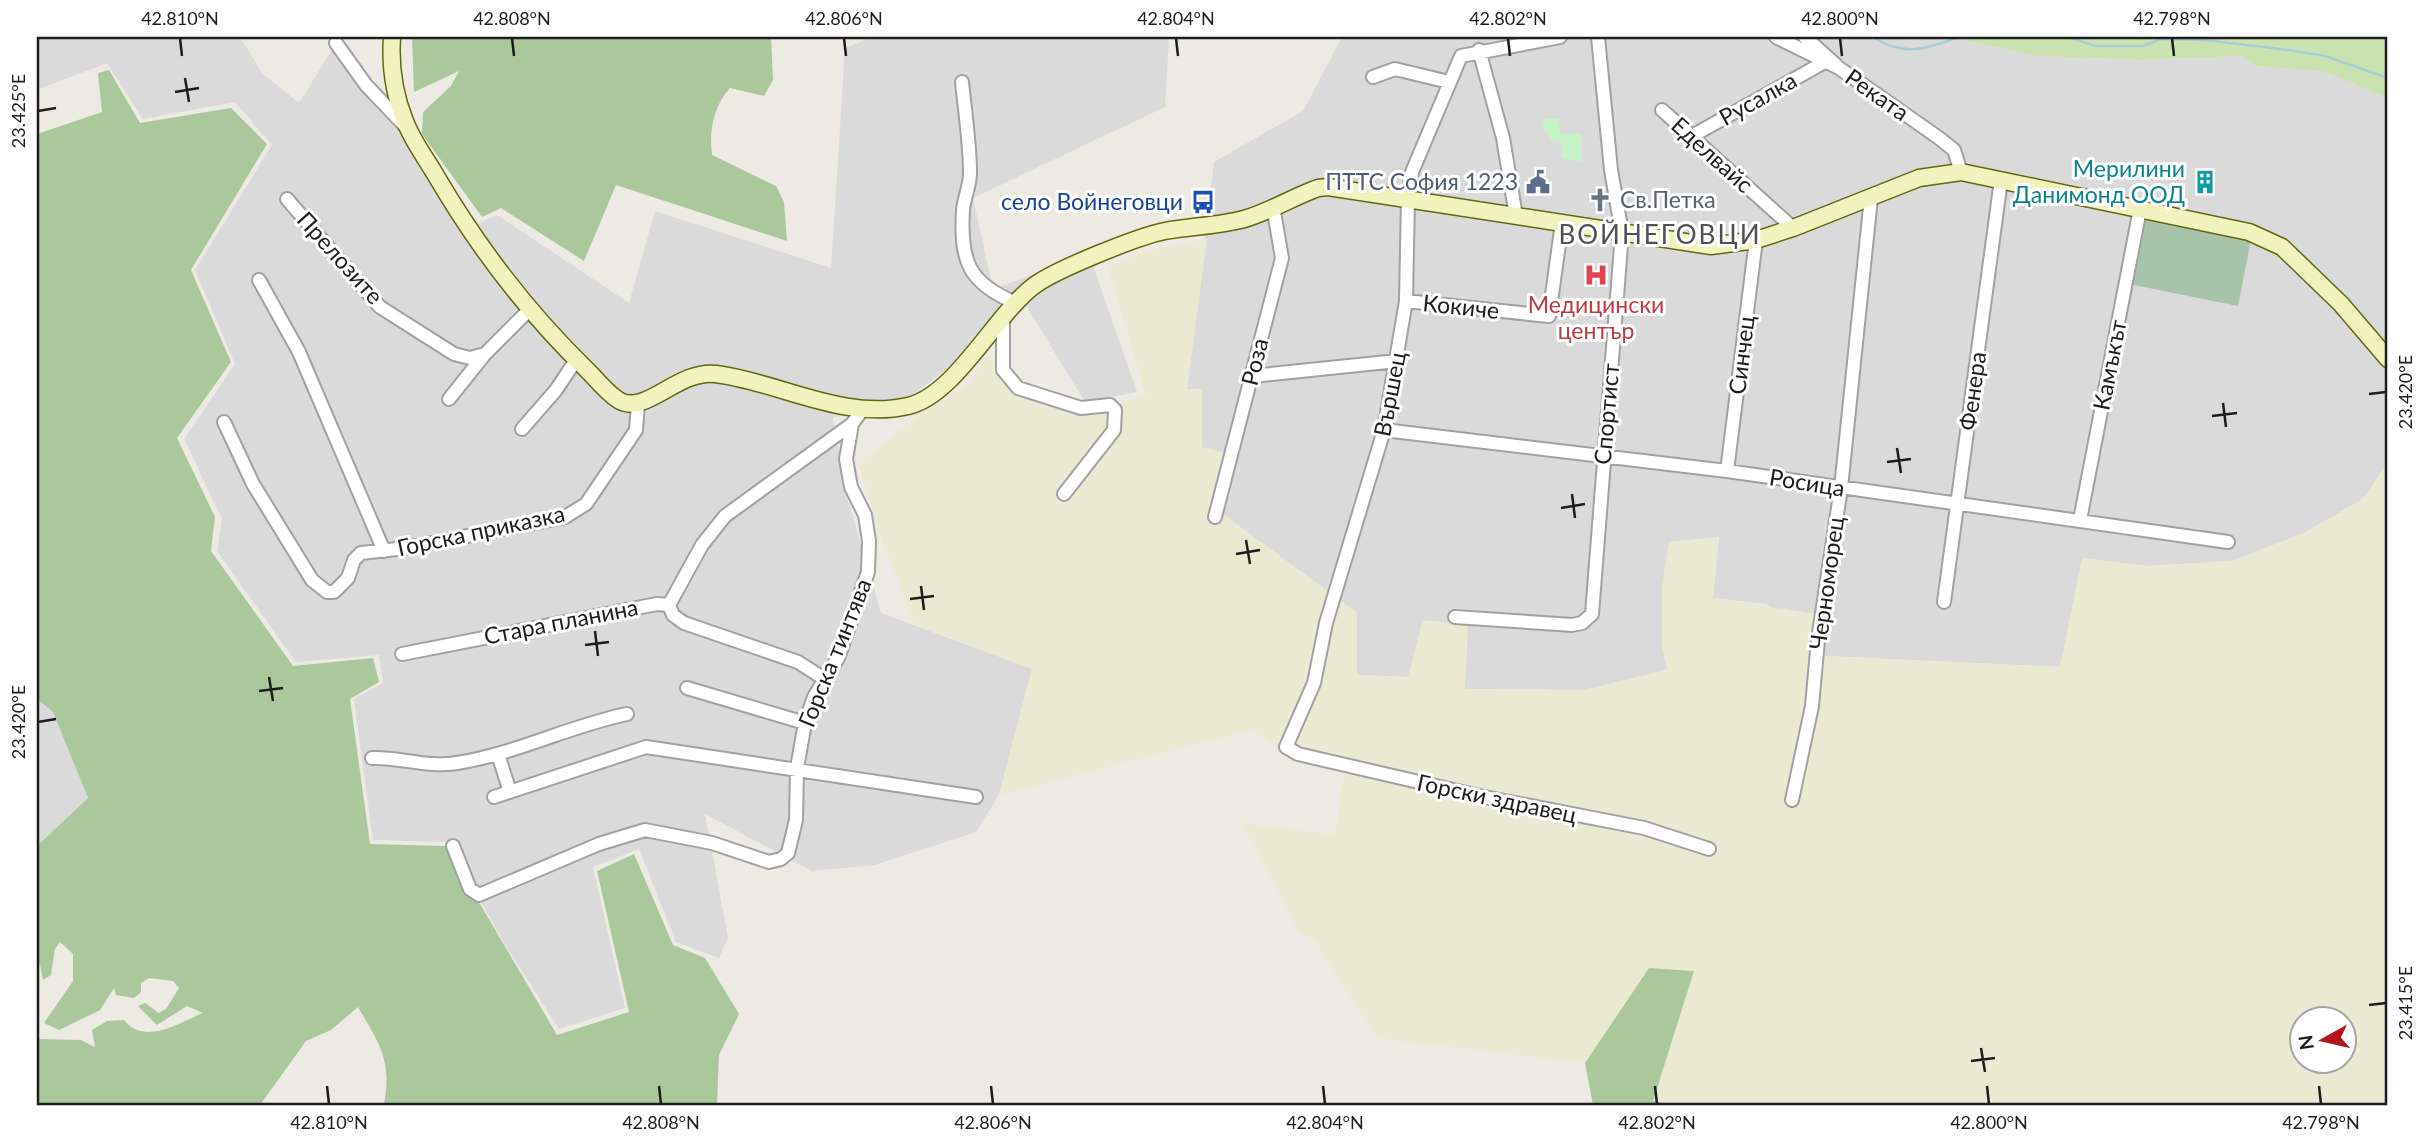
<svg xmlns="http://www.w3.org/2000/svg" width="2425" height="1142" font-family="Lato,sans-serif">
<rect width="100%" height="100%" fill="#edeae4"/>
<path fill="#dbdada" d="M 37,37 L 240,37 L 263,74 L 299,103 L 338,40 L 469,228 L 497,215 L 629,303 L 655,211 L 831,268 L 845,49 L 870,37 L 1169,37 L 1165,107 L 973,198 L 993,289 L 1089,254 L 1137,392 L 1085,402 L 1027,307 L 909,398 L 833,418 L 848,500 L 881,613 L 1032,669 L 999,795 L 976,832 L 875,865 L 812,871 L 705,814 L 728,938 L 719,958 L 676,942 L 639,849 L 593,867 L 625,1008 L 559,1029 L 504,943 L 448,842 L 373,840 L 354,699 L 383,683 L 379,655 L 296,662 L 217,551 L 222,519 L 184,439 L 235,364 L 195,270 L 272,145 L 235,102 L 143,119 L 107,63 L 37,90 Z
M 1342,37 L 1950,37 L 2036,56 L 2141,60 L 2240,56 L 2256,66 L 2326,72 L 2379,94 L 2388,98 L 2388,462 L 2363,499 L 2304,533 L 2232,561 L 2147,566 L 2082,558 L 2061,667 L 1825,656 L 1767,604 L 1713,598 L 1719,537 L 1669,542 L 1662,587 L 1662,646 L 1667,670 L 1584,690 L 1465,689 L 1423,620 L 1408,677 L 1357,675 L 1357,613 L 1216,509 L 1201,447 L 1202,389 L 1187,390 L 1214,162 L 1303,111 Z
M 37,699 L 53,712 L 88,798 L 37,846 Z"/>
<path fill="#e9ead1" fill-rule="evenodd" d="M 1207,239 L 1187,389 L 1202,389 L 1202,447 L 1228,453 L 1216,509 L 1357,613 L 1357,675 L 1408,677 L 1423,620 L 1468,625 L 1465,689 L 1584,690 L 1667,670 L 1662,646 L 1662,587 L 1669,542 L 1719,537 L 1713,598 L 1816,614 L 1825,656 L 2060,667 L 2082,558 L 2147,566 L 2232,561 L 2304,533 L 2363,499 L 2388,462 L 2388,1105 L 1673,1105 L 1653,1101 L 1694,971 L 1649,968 L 1585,1063 L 1377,1038 L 1313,938 L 1300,934 L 1242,823 L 1335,835 L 1344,774 L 1290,756 L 1253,730 L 999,795 L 1032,669 L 915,625 L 879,532 L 859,464 L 922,413 L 966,385 L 990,353 L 1006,368 L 1048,395 L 1082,406 L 1119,404 L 1146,394 L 1108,267 L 1149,250 ZM 2302,1020 L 2344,1020 L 2344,1062 L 2302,1062 Z"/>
<path fill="#cae2af" d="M 1950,37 L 2388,37 L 2388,98 L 2326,72 L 2256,66 L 2240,56 L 2141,60 L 2036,56 Z"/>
<path fill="#abc89d" d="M 412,37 L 771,37 L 773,80 L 764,96 L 730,88 C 713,107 709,131 712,155 L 776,186 L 784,202 L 787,241 L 616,185 L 584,261 L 501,208 L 482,217 L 422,134 L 423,112 L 451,86 L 459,71 L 414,92 Z
M 109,70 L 140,123 L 231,108 L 267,144 L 191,270 L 231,362 L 177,438 L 215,517 L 211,551 L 293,666 L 373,658 L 379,682 L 350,699 L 370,844 L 446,846 L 557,1035 L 629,1012 L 597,871 L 634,854 L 673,945 L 705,958 L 739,1014 L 719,1055 L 717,1105 L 384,1105 C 392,1060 380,1045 358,1007 L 331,1030 L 306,1041 L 260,1105 L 37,1105 L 37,1039 L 81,1040 L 95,1047 L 92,1030 L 107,1021 L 124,1020 C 144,1046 179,1023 203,1013 L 187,1006 L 157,1025 L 138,1006 L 145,1003 L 159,1013 L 166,1009 L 179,988 L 173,981 L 149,978 L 141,983 L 141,992 L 134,998 L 116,995 L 114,988 L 100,1010 L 59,1030 L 44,1023 L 73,981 L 73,954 L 60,942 L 55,949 L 51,975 L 43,980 L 40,965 L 37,964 L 37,846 L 88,798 L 53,712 L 37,699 L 37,134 L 102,112 L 98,73 Z
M 1649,968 L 1694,971 L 1653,1101 L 1673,1105 L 1593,1105 L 1585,1063 Z"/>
<path fill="#a7c4ab" d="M 2143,218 L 2251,240 L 2238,306 L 2129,284 Z"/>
<path fill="#c5f3c7" d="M 1545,119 L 1558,119 L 1561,134 L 1581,134 L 1581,162 L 1562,158 L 1561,141 L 1550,140 L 1549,133 L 1544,131 L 1541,125 Z"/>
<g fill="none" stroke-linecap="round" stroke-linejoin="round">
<path stroke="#a9cdd6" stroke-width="2.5" d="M 1873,37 C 1902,57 1928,49 1958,37
M 2068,37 L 2095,46 L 2143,46 L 2160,39 L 2203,40 L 2281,49 L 2325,56 L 2388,78"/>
<g stroke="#a1a1a1" stroke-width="16">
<path id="street" d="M 1560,37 L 1461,56 L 1412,172 L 1408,198 L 1406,301 L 1384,430 L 1326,623 L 1314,683 L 1286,747 L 1298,754 L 1479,796 L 1644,828 L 1709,849
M 1776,37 L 1839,68 L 1939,138 L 1954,150 L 1961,172
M 1805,37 L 1836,65
M 336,43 L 366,85 L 407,128
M 1479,50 L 1503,138 L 1516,216
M 1373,77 L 1395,69 L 1449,82
M 962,82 C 965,112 970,143 970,173 C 970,186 964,198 963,210 C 960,261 968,283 1016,303
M 1662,110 L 1793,228
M 1692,136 L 1823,63
M 287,199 L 380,307 L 454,354 L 470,358 L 485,354 L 531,308
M 259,280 L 299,352 L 384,551
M 1406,301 L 1549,316 L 1562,223
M 1003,320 L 1003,370 L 1018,388 L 1081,408 L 1110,405 L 1115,410 L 1114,430 L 1064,494
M 1252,376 L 1397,361
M 449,399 L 485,354
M 224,422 L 253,484 L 312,580 L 327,592 L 334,592 L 348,578 L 354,560 L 361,553 L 406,548 L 565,517 L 586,504 L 636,430 L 638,404
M 522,429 L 556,390 L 576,360
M 1384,430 L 1727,471 L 2228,542
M 1727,471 L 1756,240
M 1215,517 L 1282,258 L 1273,206
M 2080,520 L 2140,209
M 1944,602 L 2001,180
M 669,605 L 702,545 L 725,516 L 852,424
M 669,605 L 673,615 L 684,623 L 798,662 L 826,680
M 1455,617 L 1572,625 L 1582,623 L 1592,614 L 1622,233 L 1611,170 L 1598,37
M 402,654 L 657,604 L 669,605
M 687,688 L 805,723
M 498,754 L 510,792
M 372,758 C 400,757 428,768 457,763 C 515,754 569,726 627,714
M 494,797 L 646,747 L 976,797
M 1792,800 L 1812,706 L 1818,640 L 1841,488 L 1871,198
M 453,846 L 470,889 L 479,895 L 599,844 L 645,830 L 712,843 L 769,862 L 781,859 L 788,853 L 796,820 L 797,768 L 805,723 L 814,697 L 838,658 L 868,572 L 869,541 L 865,515 L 851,487 L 846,459 L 852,424 L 863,409"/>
</g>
<g stroke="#616810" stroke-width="19">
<path id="secondary" d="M 392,37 C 390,65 394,94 405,121 C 412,140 425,157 435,174 C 477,246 529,314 589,372 C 598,381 609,395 620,401 C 646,415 679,369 716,374 C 779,382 844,421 908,406 C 956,395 995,314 1035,285 C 1057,269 1139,236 1165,231 C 1191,226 1219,226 1244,219 C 1269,212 1293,197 1318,188 L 1328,187 L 1711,246 L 1756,240 L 1793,228 L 1919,178 L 1961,172 L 2249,232 L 2282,247 L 2341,304 L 2388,359"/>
</g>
<use href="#street" stroke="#fff" stroke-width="12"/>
<use href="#secondary" stroke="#f1f2bd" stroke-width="16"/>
</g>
<path fill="none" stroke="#1d1d1d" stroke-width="2.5" d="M 180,38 L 182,56M 512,38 L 514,56M 844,38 L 846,56M 1176,38 L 1178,56M 1508,38 L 1510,56M 1840,38 L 1842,56M 2172,38 L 2174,56M 185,78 L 189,102M 175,92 L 199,88M 38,111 L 56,108M 2369,394 L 2386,392M 2223,403 L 2226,427M 2212,416 L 2237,413M 1897,448 L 1901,473M 1887,462 L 1911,459M 1572,494 L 1575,518M 1561,508 L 1585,504M 1246,540 L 1250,564M 1236,554 L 1260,550M 921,586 L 924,610M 910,599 L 934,596M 595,631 L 598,656M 585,645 L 609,642M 269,677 L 273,701M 259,691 L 283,688M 38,722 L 56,719M 2369,1005 L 2386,1003M 1981,1048 L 1985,1072M 1971,1061 L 1995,1058M 327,1086 L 329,1104M 659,1086 L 661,1104M 991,1086 L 993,1104M 1323,1086 L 1325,1104M 1655,1086 L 1657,1104M 1987,1086 L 1989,1104M 2319,1086 L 2321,1104"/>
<defs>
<g id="civic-bare" transform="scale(1.89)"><path d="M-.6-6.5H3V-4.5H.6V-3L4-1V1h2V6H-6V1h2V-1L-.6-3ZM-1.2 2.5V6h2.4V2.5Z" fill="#5c6f8a" stroke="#fff" stroke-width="2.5" paint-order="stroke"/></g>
<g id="building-bare" transform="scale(1.89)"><path d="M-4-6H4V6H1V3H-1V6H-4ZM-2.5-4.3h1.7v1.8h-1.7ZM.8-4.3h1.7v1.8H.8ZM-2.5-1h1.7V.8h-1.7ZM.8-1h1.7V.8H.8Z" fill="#0f9aa8" stroke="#fff" stroke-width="2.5" paint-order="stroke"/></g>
<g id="church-bare" transform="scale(1.89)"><path d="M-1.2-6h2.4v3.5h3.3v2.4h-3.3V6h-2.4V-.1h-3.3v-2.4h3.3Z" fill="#6b7280" stroke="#fff" stroke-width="2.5" paint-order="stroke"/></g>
<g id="bus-bare" transform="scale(1.89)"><path d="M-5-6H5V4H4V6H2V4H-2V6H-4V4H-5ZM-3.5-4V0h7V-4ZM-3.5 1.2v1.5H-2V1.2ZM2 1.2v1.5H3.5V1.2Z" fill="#1a4fb4" stroke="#fff" stroke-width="2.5" paint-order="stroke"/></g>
<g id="hospital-bare" transform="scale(1.89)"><path d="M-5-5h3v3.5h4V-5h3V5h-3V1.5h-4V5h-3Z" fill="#e0444e" stroke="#fff" stroke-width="2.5" paint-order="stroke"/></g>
</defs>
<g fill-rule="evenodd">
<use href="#civic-bare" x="1538" y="182"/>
<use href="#building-bare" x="2205" y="182"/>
<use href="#church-bare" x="1600" y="200"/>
<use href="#bus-bare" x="1203" y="202"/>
<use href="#hospital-bare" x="1596" y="275"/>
</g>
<g text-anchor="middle" stroke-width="6" stroke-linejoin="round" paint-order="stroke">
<g font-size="23" fill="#1d1d1d" stroke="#fff">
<text transform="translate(1877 95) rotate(35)" y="8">Реката</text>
<text transform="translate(1758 99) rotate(-29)" y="8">Русалка</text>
<text transform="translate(1712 155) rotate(42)" y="8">Еделвайс</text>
<text transform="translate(340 258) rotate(48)" y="8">Прелозите</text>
<text transform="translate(1461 307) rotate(6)" y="8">Кокиче</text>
<text transform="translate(1742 355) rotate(-83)" y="8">Синчец</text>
<text transform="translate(1255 362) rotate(-76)" y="8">Роза</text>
<text transform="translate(2110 365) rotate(-79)" y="8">Камъкът</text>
<text transform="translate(1973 391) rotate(-82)" y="8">Фенера</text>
<text transform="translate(1390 394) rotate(-79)" y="8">Вършец</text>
<text transform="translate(1607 414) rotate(-85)" y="8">Спортист</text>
<text transform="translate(1807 483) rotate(9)" y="8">Росица</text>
<text transform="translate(481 531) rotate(-12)" y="8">Горска приказка</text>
<text transform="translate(1827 583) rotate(-82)" y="8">Черноморец</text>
<text transform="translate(561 622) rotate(-11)" y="8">Стара планина</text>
<text transform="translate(835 653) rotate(-68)" y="8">Горска тинтява</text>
<text transform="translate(1497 799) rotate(12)" y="8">Горски здравец</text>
</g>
<g font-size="23" fill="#0d838f" stroke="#fff" text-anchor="end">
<text x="2185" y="177">Мерилини<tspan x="2185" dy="26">Данимонд ООД</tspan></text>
</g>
<g font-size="23" fill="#4e5e75" stroke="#fff" text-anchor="end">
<text x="1518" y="190">ПТТС София 1223</text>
</g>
<g font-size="23" fill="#5b616d" stroke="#fff" text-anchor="start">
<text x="1620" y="208">Св.Петка</text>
</g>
<g font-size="23" fill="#164399" stroke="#fff" text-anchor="end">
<text x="1183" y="210">село Войнеговци</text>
</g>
<g font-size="23" fill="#be3a42" stroke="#fff">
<text x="1596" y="313">Медицински<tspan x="1596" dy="26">център</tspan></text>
</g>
<g font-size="26" letter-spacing="2" fill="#505050" stroke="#fff">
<text x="1660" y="244">ВОЙНЕГОВЦИ</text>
</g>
</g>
<rect width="2425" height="1142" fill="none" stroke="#ffffff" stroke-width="77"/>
<g transform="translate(2323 1040) rotate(262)"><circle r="33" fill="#ffffff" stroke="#a5a5a5" stroke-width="2"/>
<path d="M0-5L12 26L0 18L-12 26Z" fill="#b5151a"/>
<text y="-10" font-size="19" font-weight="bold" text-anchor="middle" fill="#1d1d1d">N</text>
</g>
<rect x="38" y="38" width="2348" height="1066" fill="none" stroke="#1d1d1d" stroke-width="2.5"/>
<g font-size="18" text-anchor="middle" fill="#1d1d1d">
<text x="180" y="25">42.810°N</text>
<text x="512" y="25">42.808°N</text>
<text x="844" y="25">42.806°N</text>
<text x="1176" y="25">42.804°N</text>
<text x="1508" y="25">42.802°N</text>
<text x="1840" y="25">42.800°N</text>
<text x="2172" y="25">42.798°N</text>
<text transform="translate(19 111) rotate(-90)" y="6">23.425°E</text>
<text transform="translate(2406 392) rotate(-90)" y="6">23.420°E</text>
<text transform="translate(19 722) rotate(-90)" y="6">23.420°E</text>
<text transform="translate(2406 1003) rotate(-90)" y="6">23.415°E</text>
<text x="329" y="1129">42.810°N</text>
<text x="661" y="1129">42.808°N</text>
<text x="993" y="1129">42.806°N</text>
<text x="1325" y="1129">42.804°N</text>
<text x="1657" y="1129">42.802°N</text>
<text x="1989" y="1129">42.800°N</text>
<text x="2321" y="1129">42.798°N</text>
</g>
</svg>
